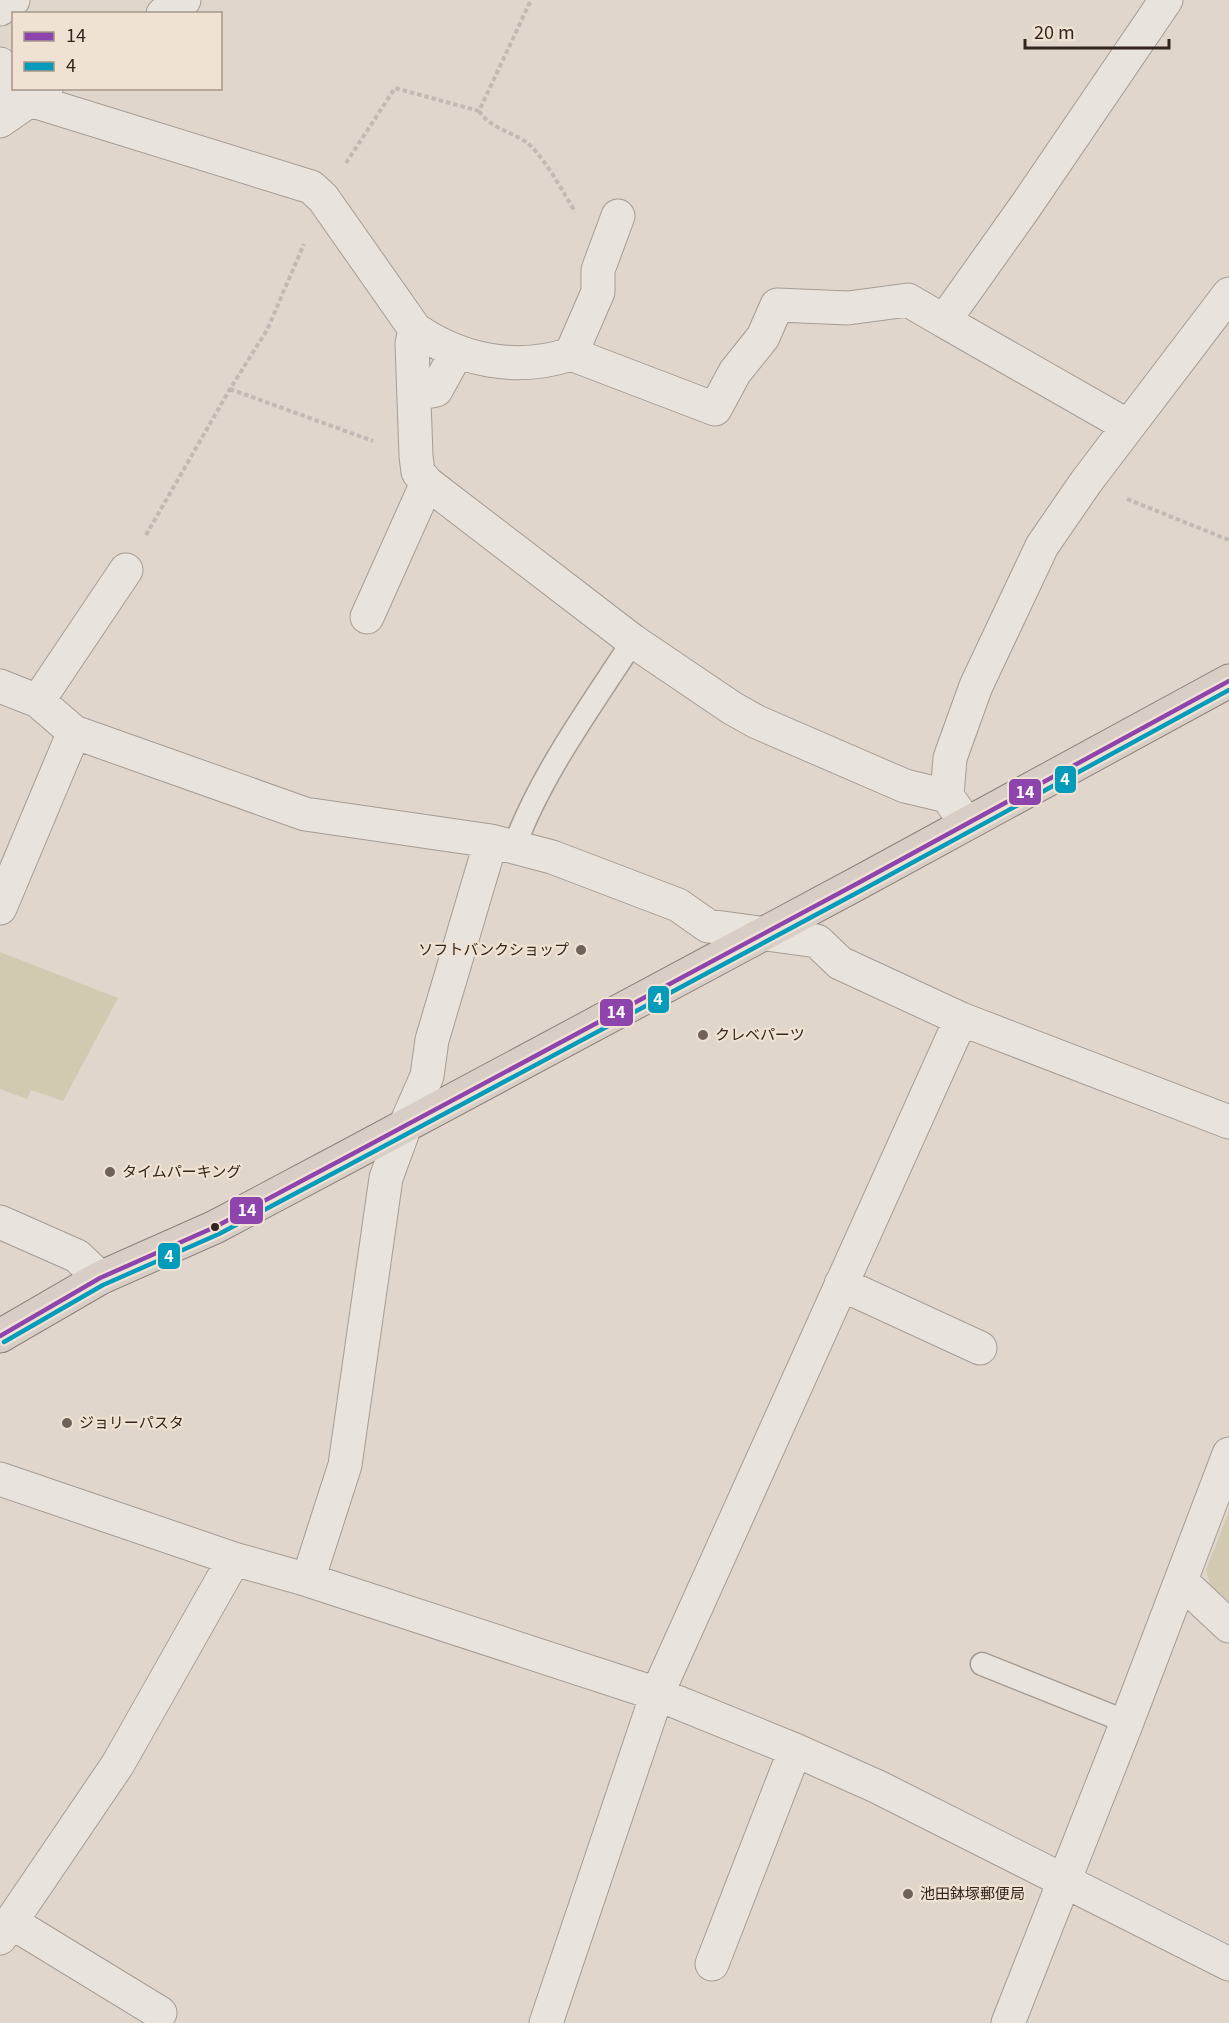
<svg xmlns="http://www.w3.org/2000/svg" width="1229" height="2023" font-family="Georgia,'Noto Sans JP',serif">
<rect width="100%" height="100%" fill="#e0d6cb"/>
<path fill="#d1cab0" d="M 0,952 L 118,998 L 63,1101 L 31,1090 L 27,1099 L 0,1089 Z
M 1229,1511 L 1229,1601 L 1210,1585 L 1206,1570 Z"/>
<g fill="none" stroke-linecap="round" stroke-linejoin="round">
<g stroke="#a59c95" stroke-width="25">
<path id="service" d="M 514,847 C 541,774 591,706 633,641
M 982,1664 L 1127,1722"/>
</g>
<g stroke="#a59c95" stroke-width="35">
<path id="minor" d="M 0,9 L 13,0
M 163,14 L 184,0
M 30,100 L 311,187 L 323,198 L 415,329 L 412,344 L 416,456 L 418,472 L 427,483 L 633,641 L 732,708 L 757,722 L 905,786 L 947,796 L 966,823
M 0,121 L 46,89
M 415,329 C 461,361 517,372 571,354 L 598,292 L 598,270 L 618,216
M 571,354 L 715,409 L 735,372 L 763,337 L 777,305 L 848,308 L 908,300 L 944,321
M 415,394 L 436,390 L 457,352
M 1128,426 L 944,321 L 1025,207 L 1166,0
M 367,617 L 427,483
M 0,686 L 38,701 L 74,732 L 305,814 L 491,841 L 552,857 L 678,905 L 708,926 L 817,941 L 840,963 L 961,1019 L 1229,1122
M 38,701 L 126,570
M 947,796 L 950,758 L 976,686 L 1042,546 L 1086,482 L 1229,294
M 0,908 L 74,732
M 0,1222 L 77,1256 L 100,1278
M 841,1284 L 980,1348
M 0,1479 L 234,1559 L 308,1580 L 657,1694 L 795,1750 L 878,1787 L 1229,1964
M 308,1580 L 345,1465 L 386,1178 L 405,1126 L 427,1076 L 432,1040 L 491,841
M 1181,1581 L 1229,1626
M 11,1922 L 160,2013
M 0,1938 L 118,1764 L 234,1559
M 712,1964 L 795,1750
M 546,2023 L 657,1694 L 961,1019
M 1008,2023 L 1127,1722 L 1229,1454"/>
</g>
<g stroke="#a59c95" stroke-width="35">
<path id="tertiary" d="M 0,64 L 21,106"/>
</g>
<g stroke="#8a827b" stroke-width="35">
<path id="trunk" d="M 0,1336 L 100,1278 L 215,1227 L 343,1159 L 860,882 L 1229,681"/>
</g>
<path stroke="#c1bab4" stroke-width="4" stroke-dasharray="4.5 3" stroke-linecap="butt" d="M 479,111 C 490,128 510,131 526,142 C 541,152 566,196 575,212
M 346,163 L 395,88 L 479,111 L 531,0
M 230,389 L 373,441
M 1127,499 L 1229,540
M 146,535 L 230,389 L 267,330 L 304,244"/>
<use href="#service" stroke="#e8e3dc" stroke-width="22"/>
<use href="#minor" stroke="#e8e3dc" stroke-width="33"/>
<use href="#tertiary" stroke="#e8e3dc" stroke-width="33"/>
<use href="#trunk" stroke="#d8cec5" stroke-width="33"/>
<g stroke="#f0e2d2" stroke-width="9">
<path id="bus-1" d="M 0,1336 L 100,1278 L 215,1227 L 343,1159 L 860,882 L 1229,681"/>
</g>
<g stroke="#f0e2d2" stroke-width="9">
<path id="bus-2" d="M 4,1342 L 103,1285 L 219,1234 L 347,1166 L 864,889 L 1229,690"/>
</g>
<use href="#bus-1" stroke="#8e44ad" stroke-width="4.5"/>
<use href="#bus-2" stroke="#059cbc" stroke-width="4.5"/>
</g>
<g fill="#6f625b" stroke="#f0e2d2" stroke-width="2">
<circle cx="581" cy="950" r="6"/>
<circle cx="703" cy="1035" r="6"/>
<circle cx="110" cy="1172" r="6"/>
<circle cx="67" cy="1423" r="6"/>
<circle cx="908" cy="1894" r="6"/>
</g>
<circle fill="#32241e" stroke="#f0e2d2" stroke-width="2" cx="215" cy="1227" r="5"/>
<g text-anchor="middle" stroke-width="4.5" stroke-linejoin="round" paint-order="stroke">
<g font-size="15" fill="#32241e" stroke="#f0e2d2" text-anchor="start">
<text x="569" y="955" text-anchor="end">ソフトバンクショップ</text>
<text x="715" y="1040">クレベパーツ</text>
<text x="122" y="1177">タイムパーキング</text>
<text x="79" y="1428">ジョリーパスタ</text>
<text x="920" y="1899">池田鉢塚郵便局</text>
</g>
</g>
<g stroke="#f0e2d2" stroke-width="2">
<rect x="1054" y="765" width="23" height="29" rx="6" fill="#059cbc"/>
<rect x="1008" y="778" width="34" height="28" rx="6" fill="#8e44ad"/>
<rect x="647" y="985" width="23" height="29" rx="6" fill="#059cbc"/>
<rect x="599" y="998" width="35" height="29" rx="6" fill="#8e44ad"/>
<rect x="229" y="1196" width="35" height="29" rx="6" fill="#8e44ad"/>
<rect x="157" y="1242" width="24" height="28" rx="6" fill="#059cbc"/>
</g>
<g font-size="16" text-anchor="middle" font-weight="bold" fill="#fff">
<text x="1065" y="785">4</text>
<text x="1025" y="798">14</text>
<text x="658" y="1005">4</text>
<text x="616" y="1018">14</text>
<text x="247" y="1216">14</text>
<text x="169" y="1262">4</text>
</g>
<rect x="12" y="12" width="210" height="78" fill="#f0e2d2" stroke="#a4968a" stroke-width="1.5"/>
<rect x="24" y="32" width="30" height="9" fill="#8e44ad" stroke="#a4968a" stroke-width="1.5"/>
<text x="66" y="42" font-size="18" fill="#32241e">14</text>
<rect x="24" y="62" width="30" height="9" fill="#059cbc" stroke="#a4968a" stroke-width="1.5"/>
<text x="66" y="72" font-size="18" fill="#32241e">4</text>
<path d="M1025 39v9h144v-9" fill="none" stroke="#32241e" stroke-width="3"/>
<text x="1034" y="39" font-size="18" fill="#32241e" stroke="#f0e2d2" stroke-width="4.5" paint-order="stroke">20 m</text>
</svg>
